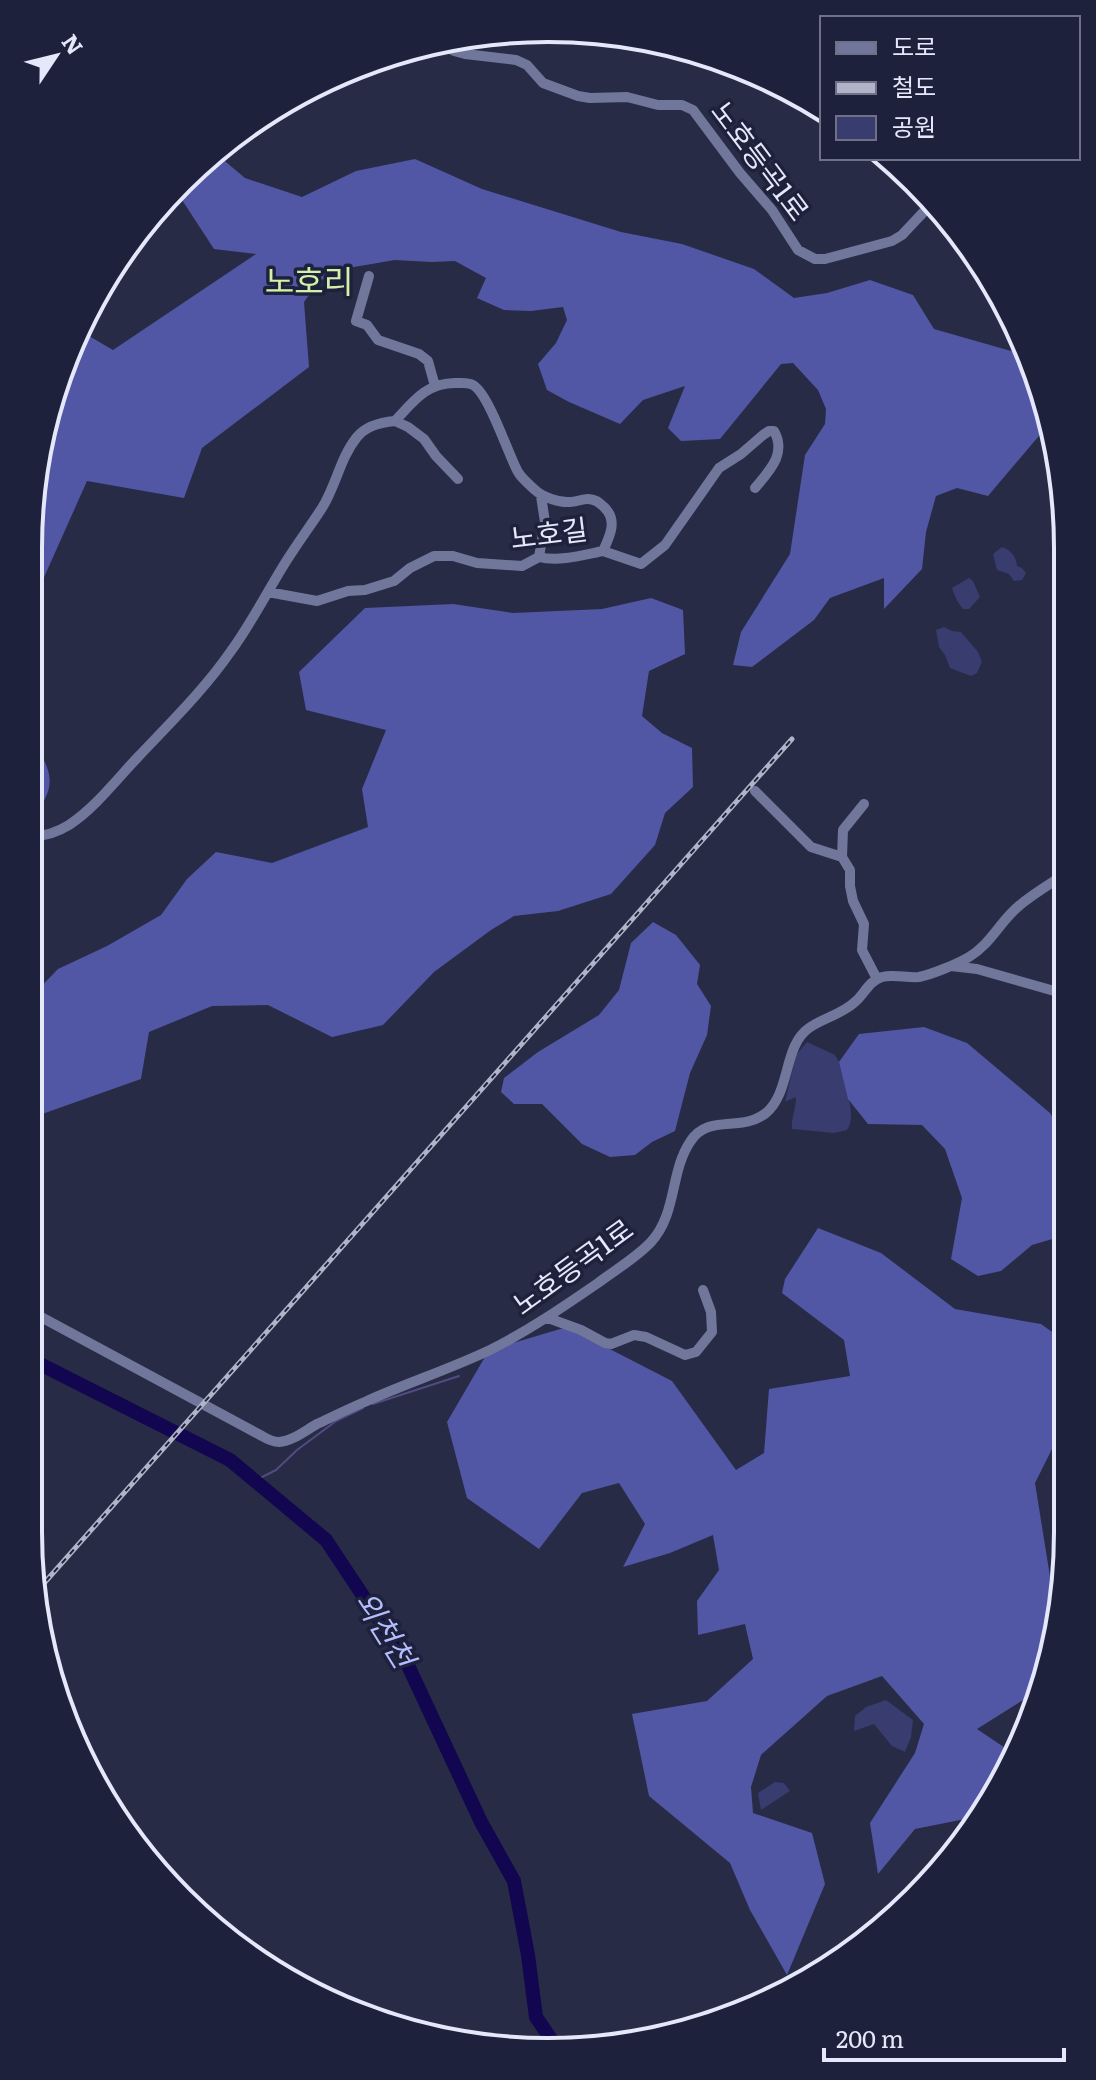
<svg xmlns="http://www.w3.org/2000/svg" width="1096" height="2080" font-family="Literata,'Noto Sans KR',serif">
<rect width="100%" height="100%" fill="#272b46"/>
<path fill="#383c6f" d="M 1002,547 C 1011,550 1016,556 1017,566 L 1022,568 L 1026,573 L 1022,580 L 1014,581 L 1009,574 L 997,570 L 993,554 Z
M 969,578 L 973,581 L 980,597 L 969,609 L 963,609 L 957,601 L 952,588 Z
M 944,627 L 952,631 L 961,632 L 978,652 L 982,662 L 977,673 L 971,676 L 950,668 L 945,655 L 939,647 L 936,630 Z
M 807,1042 L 835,1055 L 839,1062 C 843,1080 858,1115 847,1130 L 834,1133 L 792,1129 C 791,1118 796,1109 796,1097 L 785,1102 L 796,1055 Z
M 886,1700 L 913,1720 L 911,1737 L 905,1752 L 892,1746 L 874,1724 L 854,1731 L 855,1716 L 866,1707 Z
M 775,1782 L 784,1783 L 790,1791 L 761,1810 L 758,1793 Z"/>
<path fill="#5157a4" d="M 214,152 L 245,178 L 302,197 L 356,171 L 415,159 L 482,189 L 621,232 L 682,244 L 754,269 L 794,298 L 827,293 L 870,280 L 913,295 L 934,329 L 1011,351 L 1027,347 L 1049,424 L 988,496 L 957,488 L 936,496 L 926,532 L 922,569 L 884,609 L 884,578 L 830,598 L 814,620 L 752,667 L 733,665 L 741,632 L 790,554 L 805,455 L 825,424 L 826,409 L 818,390 L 793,363 L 781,364 L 720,439 L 681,441 L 668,428 L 685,386 L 643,400 L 620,424 L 569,402 L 547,390 L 538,364 L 556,343 L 567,320 L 563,307 L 531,311 L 504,310 L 477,298 L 486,278 L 455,261 L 431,262 L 395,260 L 348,268 L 319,281 L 304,302 L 309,367 L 202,448 L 184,498 L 87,481 L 29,611 L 29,514 L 46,413 L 77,329 L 113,350 L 256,254 L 214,249 L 182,200 L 174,197 L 205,157 Z
M 651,598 L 683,610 L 685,654 L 649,671 L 642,716 L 662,733 L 692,748 L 693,787 L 665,813 L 655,845 L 611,894 L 558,911 L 514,916 L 491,930 L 434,972 L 383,1025 L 332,1037 L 268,1005 L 212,1006 L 149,1032 L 141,1079 L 28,1119 L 29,999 L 58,969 L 107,946 L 161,915 L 187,879 L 216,852 L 272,863 L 368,827 L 362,789 L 386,730 L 306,710 L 299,672 L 365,608 L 453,604 L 513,613 L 602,609 Z
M 29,736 C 55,774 58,786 29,823 Z
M 653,922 L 676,935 L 700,965 L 697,984 L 711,1006 L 707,1035 L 690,1073 L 675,1131 L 652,1142 L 635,1155 L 610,1157 L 582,1144 L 542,1104 L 514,1104 L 501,1092 L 504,1078 L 538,1052 L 599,1015 L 619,990 L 631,943 Z
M 924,1027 L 967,1043 L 1050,1113 L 1066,1137 L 1066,1235 L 1032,1245 L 1001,1271 L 978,1276 L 951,1259 L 962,1198 L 945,1149 L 922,1125 L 868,1124 L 848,1099 L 839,1062 L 859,1034 Z
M 818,1228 L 881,1253 L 955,1309 L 1041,1324 L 1066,1342 L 1067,1455 L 1052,1449 L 1035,1483 L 1052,1589 L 1060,1609 L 1050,1666 L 1042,1688 L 977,1729 L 1017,1756 L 1014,1762 L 975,1817 L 915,1829 L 878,1874 L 870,1823 L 915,1753 L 924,1724 L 882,1676 L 827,1696 L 761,1755 L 751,1787 L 753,1813 L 812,1833 L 825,1884 L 787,1975 L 750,1910 L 730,1863 L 649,1796 L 632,1714 L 707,1701 L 753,1659 L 745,1624 L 698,1635 L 697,1601 L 719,1570 L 713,1535 L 670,1553 L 623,1567 L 645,1524 L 619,1483 L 582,1493 L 539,1549 L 467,1498 L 447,1422 L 489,1350 L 567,1327 L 672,1381 L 736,1470 L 764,1453 L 769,1389 L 850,1376 L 844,1340 L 782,1293 L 785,1279 Z"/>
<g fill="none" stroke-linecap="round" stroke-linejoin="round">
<path stroke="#524a83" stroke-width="2" d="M 373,1404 L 459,1376
M 254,1481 L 276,1470 L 297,1450 L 336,1421 L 363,1408"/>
<path stroke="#130650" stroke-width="14" d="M 28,1358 L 230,1460 L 326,1540 L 405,1659 L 481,1822 L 514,1881 L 528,1955 L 536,2017 L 557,2048"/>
<path stroke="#71779a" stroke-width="10" d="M 447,47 L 454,51 L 465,54 L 516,60 L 527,65 L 543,83 L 578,96 L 590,98 L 627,97 L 658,105 L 682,105 L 693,110 L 740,173 L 772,210 L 798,250 L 815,259 L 825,259 L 892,241 L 902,235 L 932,203
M 369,276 L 356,321 L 367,325 L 378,340 L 419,354 L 428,361 L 435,386
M 395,421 L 408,427 L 424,439 L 436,456 L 458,479
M 603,551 L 641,564 L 665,545 L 719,468 L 741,454 L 763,435 L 769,431 L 774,431 C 787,454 769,471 755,488
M 539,557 L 545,522 L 541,496
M 755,791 L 811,847 L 842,857
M 864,804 L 843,830 L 842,857 L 850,870 L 850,886 L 853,901 L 864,924 L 862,950 L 877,979
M 29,836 C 44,837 56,833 69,825 C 96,807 116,780 138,757 C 170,723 204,690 231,651 C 250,625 265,596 282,568 C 294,548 309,528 322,508 C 336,486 340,458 357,437 C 366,426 383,422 395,421 C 413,402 426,383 455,383 C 461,383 468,382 473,385 C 489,394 508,454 518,472 C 522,479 530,485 535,490 C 543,497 559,503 570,502 C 576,502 582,499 588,499 C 595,499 599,502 604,507 C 618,520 610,536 603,551 C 583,555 559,562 539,557 L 522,566 L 477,563 L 453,556 L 434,556 L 410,568 L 394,581 L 365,590 L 348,591 L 317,601 L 268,592
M 951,966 L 977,969 L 1065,994
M 28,1310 L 262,1436 C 267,1439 273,1442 279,1442 C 293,1441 306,1430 317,1424 C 334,1416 350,1408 367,1401 C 407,1383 450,1369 490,1350 C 528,1331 563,1307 598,1283 C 615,1270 636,1258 651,1242 C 677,1214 670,1172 690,1142 C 708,1113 741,1133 766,1113 C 791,1092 783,1046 809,1028 C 823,1018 843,1014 856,1001 C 865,993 869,981 882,977 C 894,974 907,978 919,977 C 933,974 957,964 969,957 C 991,944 1000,921 1020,905 C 1033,894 1050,884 1065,874
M 548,1318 L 581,1330 L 605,1343 L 611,1344 L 634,1335 L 646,1337 L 685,1355 L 696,1352 L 712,1332 L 711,1312 L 703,1290"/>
<g stroke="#b0b4c8" stroke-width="5">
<path id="rail" d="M 38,1590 L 792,739"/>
</g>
<use href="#rail" stroke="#1e213b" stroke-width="2" stroke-dasharray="6" stroke-linecap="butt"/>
</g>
<g text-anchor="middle" stroke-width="7" stroke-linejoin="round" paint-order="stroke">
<g font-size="28" fill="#e5e8fa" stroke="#1e213b">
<text transform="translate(760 161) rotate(53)" y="10">노호등곡1로</text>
<text transform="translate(549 534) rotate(-7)" y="10">노호길</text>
<text transform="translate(573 1267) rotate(-36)" y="10">노호등곡1로</text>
</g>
<g font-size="30" font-style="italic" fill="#b3bcfc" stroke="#1e213b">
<text transform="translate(384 1630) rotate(58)" y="10">외천천</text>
</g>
<g font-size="32" fill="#d2f2a9" stroke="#1e213b">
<text x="309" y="293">노호리</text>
</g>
</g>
<path d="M0 0H1096V2080H0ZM548 42H548A506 506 0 0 1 1054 548V1532A506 506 0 0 1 548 2038H548A506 506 0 0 1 42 1532V548A506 506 0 0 1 548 42Z" fill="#1e213b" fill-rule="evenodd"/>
<path fill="none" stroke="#e5e8fa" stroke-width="4" d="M548 42H548A506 506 0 0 1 1054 548V1532A506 506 0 0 1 548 2038H548A506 506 0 0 1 42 1532V548A506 506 0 0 1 548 42Z"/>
<rect x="820" y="16" width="260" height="144" fill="#1e213b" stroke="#6e7187" stroke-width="2"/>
<rect x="836" y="42" width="40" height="12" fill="#71779a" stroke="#6e7187" stroke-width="2"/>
<text x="892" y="56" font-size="24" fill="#e5e8fa">도로</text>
<rect x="836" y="82" width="40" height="12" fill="#b0b4c8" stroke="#6e7187" stroke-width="2"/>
<text x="892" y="96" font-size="24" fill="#e5e8fa">철도</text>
<rect x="836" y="116" width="40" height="24" fill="#383c6f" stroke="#6e7187" stroke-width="2"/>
<text x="892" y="136" font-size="24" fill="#e5e8fa">공원</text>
<g transform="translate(56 56) rotate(55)" stroke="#1e213b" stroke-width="6" paint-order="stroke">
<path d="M0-6L14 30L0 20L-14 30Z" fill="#e5e8fa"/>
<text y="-12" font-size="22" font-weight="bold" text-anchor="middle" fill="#e5e8fa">N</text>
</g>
<path d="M824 2048v12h240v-12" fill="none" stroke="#e5e8fa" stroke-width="4"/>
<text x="836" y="2048" font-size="24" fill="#e5e8fa" stroke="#1e213b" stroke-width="6" paint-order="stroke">200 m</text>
</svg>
